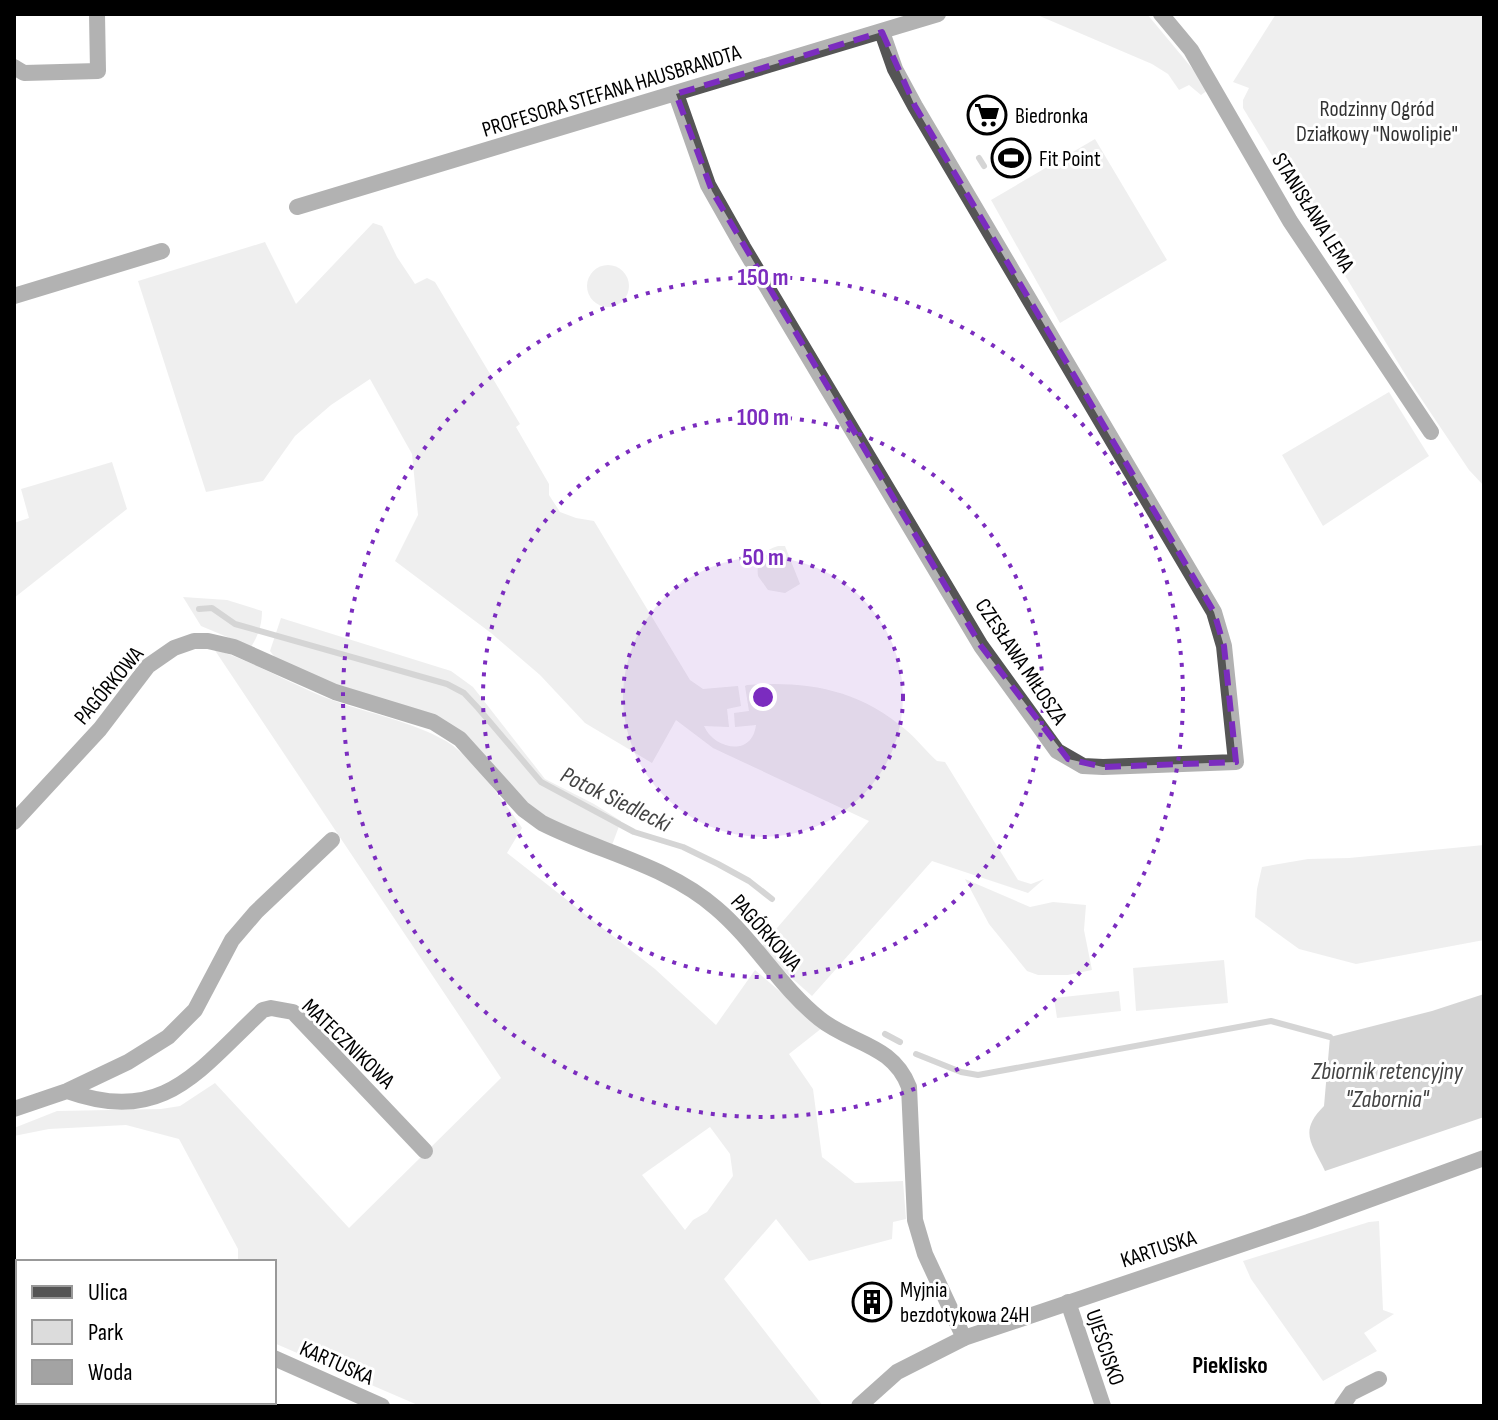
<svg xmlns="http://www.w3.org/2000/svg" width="1498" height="1420" font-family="'Sofia Sans Condensed',sans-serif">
<rect width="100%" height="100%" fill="#fff"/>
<path fill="#dcdcdc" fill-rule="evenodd" d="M 1035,14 L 1147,14 L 1201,79 L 1208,90 L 1201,95 L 1189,85 L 1179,90 L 1168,74 L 1152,64 Z
M 1276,14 L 1484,14 L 1484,486 L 1469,470 L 1408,379 L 1243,108 L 1243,100 L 1249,88 L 1233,82 Z
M 1095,139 L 1167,260 L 1060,323 L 991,200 Z
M 373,223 L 382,226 L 397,257 L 415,284 L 427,278 L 435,282 L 520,424 L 516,427 L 549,484 L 549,495 L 560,512 L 576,518 L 594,521 L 690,680 L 703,689 L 738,686 L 741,706 L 727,709 L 729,727 L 704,726 C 714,749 752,758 756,725 L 735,727 L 734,713 L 749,711 L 745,686 L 747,685 C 807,681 858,689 906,730 C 917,739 926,751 937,761 L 945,762 L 1018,880 L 1031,884 L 1044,879 L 1028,893 L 932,861 L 812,996 L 759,949 L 869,821 L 713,748 L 676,720 L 652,763 L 585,723 L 540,675 L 491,633 L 395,561 L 418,515 L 412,454 L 370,379 L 331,405 L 295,436 L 263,481 L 206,492 L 138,281 L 265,242 L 296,304 Z
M587 286a21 21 0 1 1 42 0a21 21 0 1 1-42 0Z
M 1389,392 L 1429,456 L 1323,526 L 1282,455 Z
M 112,462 L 127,509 L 14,598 L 14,523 L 29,518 L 21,489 Z
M 778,546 L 785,546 L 800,584 L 785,593 L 768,590 L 758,576 C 756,560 763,550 778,546 Z
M 183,597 L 227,600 L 262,611 C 262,625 258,636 251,647 L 201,626 Z
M 281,618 L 451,671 L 473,687 L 545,779 L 594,804 L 621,821 L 612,845 L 550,819 L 522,799 L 461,733 L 318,680 L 276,659 L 270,651 Z
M 214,649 C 255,662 292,685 332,700 C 370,714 411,721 446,741 C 470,755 507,805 522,828 L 507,853 L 655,969 L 716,1025 L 755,970 L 822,1028 L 789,1054 L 813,1089 L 822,1157 L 855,1183 L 903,1181 L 906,1219 L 893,1222 L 892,1239 L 809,1261 L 776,1219 L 724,1279 L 823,1406 L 420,1406 L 274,1343 L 274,1262 L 238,1262 L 238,1249 L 179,1139 L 126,1125 L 49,1129 L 14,1136 L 14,1128 L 57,1111 L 161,1109 L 180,1106 L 215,1083 L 349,1228 L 501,1078 ZM 710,1127 L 730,1154 L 733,1176 L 707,1212 L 693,1220 L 685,1230 L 642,1175 Z
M 1484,845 L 1484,940 L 1356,964 L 1299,949 L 1255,917 L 1257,889 L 1262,867 L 1308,859 L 1349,858 Z
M 965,879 L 1030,907 L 1053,902 L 1086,905 L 1084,930 L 1092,970 L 1068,975 L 1038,975 L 1027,971 L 989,924 Z
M 1224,960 L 1228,1003 L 1136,1011 L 1133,968 Z
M 1119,991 L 1121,1011 L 1057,1018 L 1054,998 Z
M 1379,1221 L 1383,1310 L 1394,1314 L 1364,1333 L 1377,1351 L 1323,1381 L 1251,1279 L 1243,1261 L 1369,1222 Z"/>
<path fill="#a3a3a3" d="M 1484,994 L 1484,1117 L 1325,1171 C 1312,1143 1298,1132 1324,1106 L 1330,1037 L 1432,1011 Z"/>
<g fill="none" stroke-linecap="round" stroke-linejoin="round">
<path stroke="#a3a3a3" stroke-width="6" d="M 979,158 L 984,166
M 199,609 L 212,608 L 235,624 L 447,684 L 464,693 L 478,708 L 541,782 L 634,832 L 683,847 L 718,864 L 749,881 L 772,899
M 885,1034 L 900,1042
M 916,1054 L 961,1072 L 978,1075 L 1271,1021 L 1330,1037"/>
<path stroke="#555" stroke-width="16" d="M 1161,14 L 1191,50 L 1290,221 L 1431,432
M 14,67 L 24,73 L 98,71 L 97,14
M 676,94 L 708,185 L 743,247 L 981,646 L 1057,751 L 1083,766 L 1103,767 L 1236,762 L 1224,646 L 1214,612 L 915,106 L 895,69 L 882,32
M 297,207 L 938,14
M 14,296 L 162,251
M 14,822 L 100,729 L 148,666 L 174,648 L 194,641 L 208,641 L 234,647 L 335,692 L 433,722 L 460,739 L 523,809 L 542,823 C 599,852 667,865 716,908 C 755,941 780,987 820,1019 C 851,1044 893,1044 909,1087 L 915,1220 L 925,1254 L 964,1338
M 67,1091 C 165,1126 198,1070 263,1010 L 271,1008 L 293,1012 L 425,1151
M 14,1109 L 67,1091 L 128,1062 L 168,1037 L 195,1010 L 232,940 L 256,912 L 332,840
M 1068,1302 L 1103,1406
M 1342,1406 L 1351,1393 L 1379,1379"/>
<path stroke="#555" stroke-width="16" d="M 14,1318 L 18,1316
M 274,1358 L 382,1406
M 859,1406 L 897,1372 L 964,1338 L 1308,1222 L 1484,1158"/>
</g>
<path d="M0 0H1498V1420H0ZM 882,32 L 915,106 L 1214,612 L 1224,646 L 1236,762 L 1103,767 L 1068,759 L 981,646 L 712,191 L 676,94 Z" fill="#fff" fill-opacity=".55" fill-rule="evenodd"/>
<path fill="none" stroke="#7b2cbf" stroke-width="6" stroke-dasharray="16 10" stroke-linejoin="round" d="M 882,32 L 915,106 L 1214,612 L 1224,646 L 1236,762 L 1103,767 L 1068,759 L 981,646 L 712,191 L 676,94 Z"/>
<circle cx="763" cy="697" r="140" fill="#7b2cbf" fill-opacity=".12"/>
<g fill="none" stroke="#7b2cbf" stroke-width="4" stroke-dasharray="4 8">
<circle cx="763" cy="697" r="140"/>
<circle cx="763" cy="697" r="280"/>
<circle cx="763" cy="697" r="420"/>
</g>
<defs>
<g id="supermarket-ring" transform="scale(2)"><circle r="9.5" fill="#fff" stroke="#000" stroke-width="1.5"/><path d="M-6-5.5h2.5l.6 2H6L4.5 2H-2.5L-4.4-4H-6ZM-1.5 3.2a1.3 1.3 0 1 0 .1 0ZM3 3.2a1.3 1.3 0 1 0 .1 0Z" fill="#000"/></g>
<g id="stadium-ring" transform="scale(2)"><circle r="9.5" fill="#fff" stroke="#000" stroke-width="1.5"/><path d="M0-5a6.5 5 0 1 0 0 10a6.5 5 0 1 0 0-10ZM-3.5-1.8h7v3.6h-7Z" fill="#000"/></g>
<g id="building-ring" transform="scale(2)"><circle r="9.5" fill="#fff" stroke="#000" stroke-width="1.5"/><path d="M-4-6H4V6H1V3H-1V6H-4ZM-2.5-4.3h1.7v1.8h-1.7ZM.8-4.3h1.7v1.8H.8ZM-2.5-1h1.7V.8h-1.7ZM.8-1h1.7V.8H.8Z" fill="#000"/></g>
</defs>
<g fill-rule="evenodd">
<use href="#supermarket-ring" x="987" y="115"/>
<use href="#stadium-ring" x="1011" y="158"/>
<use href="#building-ring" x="872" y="1302"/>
</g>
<g text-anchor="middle" stroke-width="6" stroke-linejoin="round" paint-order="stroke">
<g font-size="22" fill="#000" stroke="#fff">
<text transform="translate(611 90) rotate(-17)" y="8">PROFESORA STEFANA HAUSBRANDTA</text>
<text transform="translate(1314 212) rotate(58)" y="8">STANISŁAWA LEMA</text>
<text transform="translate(1022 661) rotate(56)" y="8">CZESŁAWA MIŁOSZA</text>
<text transform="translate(108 685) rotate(-50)" y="8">PAGÓRKOWA</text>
<text transform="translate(767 932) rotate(48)" y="8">PAGÓRKOWA</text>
<text transform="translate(349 1043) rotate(44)" y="8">MATECZNIKOWA</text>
<text transform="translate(1158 1248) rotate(-18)" y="8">KARTUSKA</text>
<text transform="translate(1106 1347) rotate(71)" y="8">UJEŚCISKO</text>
<text transform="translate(337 1362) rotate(24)" y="8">KARTUSKA</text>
</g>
<g font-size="22" fill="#333" stroke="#fff">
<text x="1377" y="116">Rodzinny Ogród<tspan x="1377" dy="25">Działkowy "Nowolipie"</tspan></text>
</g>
<g font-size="22" fill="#000" stroke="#fff" text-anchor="start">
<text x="1015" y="123">Biedronka</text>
<text x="1039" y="166">Fit Point</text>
<text x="900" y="1297">Myjnia<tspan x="900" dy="25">bezdotykowa 24H</tspan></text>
</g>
<g font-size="24" font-style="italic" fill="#444" stroke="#fff">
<text transform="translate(616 799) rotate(26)" y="8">Potok Siedlecki</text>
<text x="1387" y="1079">Zbiornik retencyjny<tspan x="1387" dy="28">"Zabornia"</tspan></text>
</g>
<g font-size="24" font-weight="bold" fill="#000" stroke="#fff">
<text x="1230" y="1373">Pieklisko</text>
</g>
</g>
<circle cx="763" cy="697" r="12" fill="#7b2cbf" stroke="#fff" stroke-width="4"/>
<g font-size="24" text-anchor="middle" font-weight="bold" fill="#7b2cbf" stroke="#fff" stroke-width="6" stroke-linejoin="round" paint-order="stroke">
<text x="763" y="285">150 m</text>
<text x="763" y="425">100 m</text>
<text x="763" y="565">50 m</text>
</g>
<rect width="1498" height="1420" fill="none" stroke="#000000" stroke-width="32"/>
<rect x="16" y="1260" width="260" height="144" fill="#ffffff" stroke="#999999" stroke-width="2"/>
<rect x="32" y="1286" width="40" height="12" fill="#555555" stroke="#999999" stroke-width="2"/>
<text x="88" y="1300" font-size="24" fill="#000000">Ulica</text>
<rect x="32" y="1320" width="40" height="24" fill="#dcdcdc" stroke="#999999" stroke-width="2"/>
<text x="88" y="1340" font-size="24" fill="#000000">Park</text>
<rect x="32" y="1360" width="40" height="24" fill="#a3a3a3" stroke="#999999" stroke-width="2"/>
<text x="88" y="1380" font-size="24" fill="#000000">Woda</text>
</svg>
